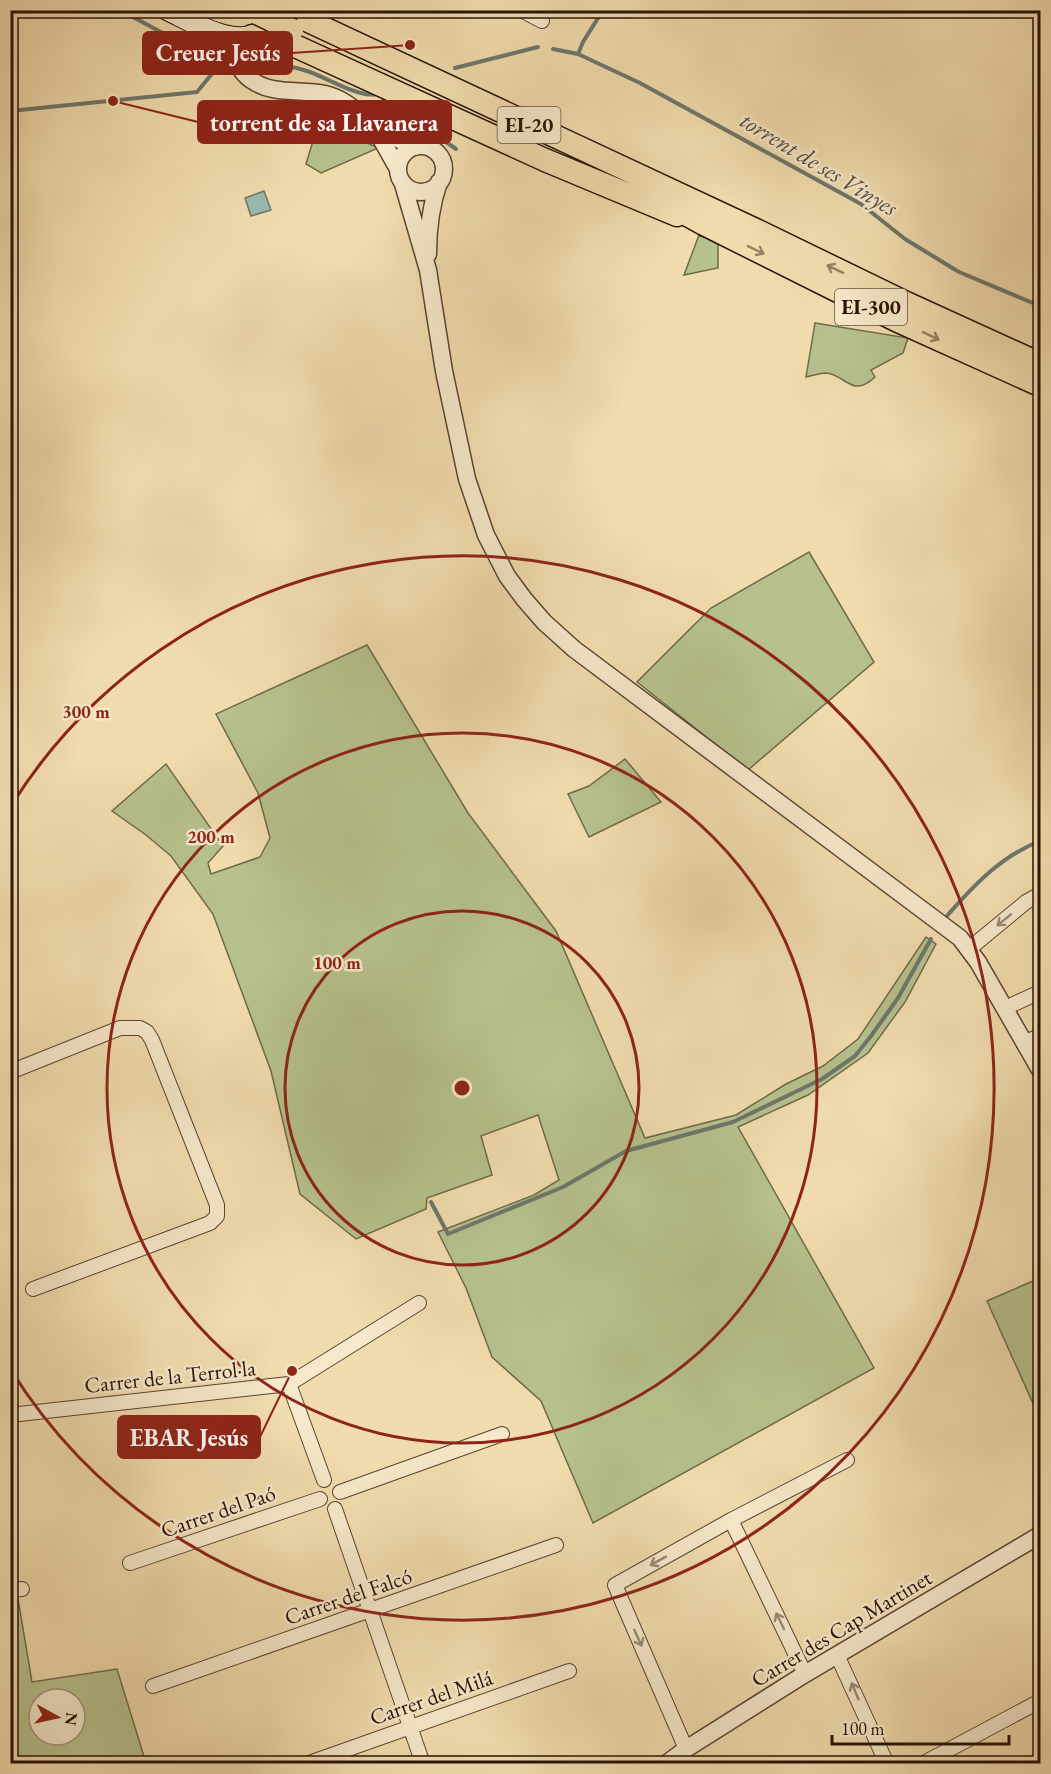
<svg xmlns="http://www.w3.org/2000/svg" width="1051" height="1774" font-family="'EB Garamond',serif">
<rect width="100%" height="100%" fill="#f1dcad"/>
<filter id="stains"><feTurbulence type="fractalNoise" baseFrequency=".00333" numOctaves="4"/><feColorMatrix values="0 0 0 0 .2 0 0 0 0 .09 0 0 0 0 .02 0 0 0 .5 -.17"/></filter>
<radialGradient id="worn" r=".72"><stop offset=".6" stop-color="#630" stop-opacity="0"/><stop offset="1" stop-color="#630" stop-opacity=".3"/></radialGradient>
<path fill="#b6c18d" stroke="#6f6a4a" stroke-width="1.5" fill-rule="evenodd" d="M 291,99 L 328,105 L 332,113 L 326,120 L 289,125 Z
M 346,133 L 378,148 L 321,173 L 306,164 L 313,141 Z
M 699,235 L 718,243 L 718,268 L 684,275 Z
M 815,323 L 908,338 L 903,353 L 871,370 L 875,377 C 852,399 845,374 826,373 C 820,373 812,376 806,377 Z
M 809,552 L 874,662 L 748,770 L 637,682 L 711,608 Z
M 367,645 L 468,813 L 556,931 L 645,1138 L 736,1115 L 786,1084 L 823,1066 L 858,1039 L 926,937 L 936,944 L 905,1002 L 868,1053 L 808,1095 L 738,1127 L 874,1368 L 593,1523 L 541,1401 L 492,1357 L 466,1288 L 438,1232 L 534,1195 L 559,1180 L 538,1115 L 481,1136 L 492,1175 L 427,1198 L 426,1209 L 356,1239 L 300,1194 L 271,1071 L 213,914 L 171,856 L 146,835 L 112,811 L 166,764 L 223,846 L 208,863 L 211,874 L 260,857 L 270,838 L 258,793 L 216,714 Z
M 625,759 L 661,802 L 589,837 L 568,794 L 589,786 Z
M 1040,1278 L 1040,1419 L 987,1301 Z
M 10,1599 L 18,1599 L 32,1682 L 117,1669 L 146,1763 L 11,1763 ZM 39,1699 L 75,1699 L 75,1735 L 39,1735 Z"/>
<path fill="#9bbab0" stroke="#6d776c" stroke-width="1.5" d="M 264,191 L 271,210 L 251,216 L 245,198 Z"/>
<g fill="none" stroke-linecap="round" stroke-linejoin="round">
<path stroke="#6d776c" stroke-width="4" d="M 553,49 L 578,54 L 640,83 L 861,204 L 905,239 L 959,272 L 1040,306
M 578,54 L 583,42 L 603,10
M 252,64 C 271,63 288,65 307,71 C 326,77 358,98 377,94
M 455,68 L 538,47
M 383,98 L 456,149
M 10,111 L 197,92 L 220,64 L 120,10
M 946,917 C 973,886 1001,856 1040,841
M 431,1202 L 448,1234 L 563,1187 L 626,1151 L 733,1122 L 822,1079 L 855,1056 L 871,1036 L 898,998 L 931,939"/>
<g stroke="#5a4430" stroke-width="16">
<path id="minor" d="M 521,10 L 542,21
M 969,949 L 1026,902 L 1040,894
M 1005,1008 L 1040,992
M 1025,1042 L 1040,1036
M 10,1072 L 120,1028 L 140,1028 L 147,1032 L 152,1040 L 217,1205 L 217,1216 L 210,1223 L 33,1289
M 289,1384 L 324,1480
M 10,1415 L 289,1384 L 419,1303
M 340,1492 L 502,1434
M 335,1509 L 423,1764
M 731,1520 L 847,1460
M 130,1563 L 320,1499
M 10,1590 L 22,1589
M 837,1655 L 887,1764
M 153,1686 L 556,1545
M 686,1749 L 615,1585 L 731,1520 L 805,1674
M 306,1764 L 569,1671
M 922,1764 L 1040,1701"/>
</g>
<g stroke="#5a4430" stroke-width="19">
<path id="tertiary" d="M 214,31 C 220,38 227,44 232,52 C 238,64 241,74 253,81 C 273,95 301,89 325,94 C 348,100 356,112 375,125 C 387,134 401,141 415,147
M 375,128 L 398,169
M398 169a23 23 0 1 1 46 0a23 23 0 1 1-46 0Z
M 403,184 L 428,270 L 444,371 L 467,479 L 486,535 L 507,576 L 524,599 L 544,622 L 574,649 L 960,938 L 978,962 L 1040,1070
M 428,254 C 428,230 431,205 439,182
M 666,1764 L 686,1749 L 805,1674 L 1040,1535"/>
</g>
<g stroke="#281207" stroke-width="22">
<path id="secondary" d="M 167,10 C 195,23 238,52 265,28"/>
</g>
<g stroke="#281207" stroke-width="25">
<path id="trunk" d="M 285,10 L 760,232 L 906,303 L 1040,364
M 252,36 L 293,45 L 545,160 L 677,215
M 666,203 L 704,224 L 896,320 L 1040,385"/>
</g>
<use href="#minor" stroke="#f6e8ca" stroke-width="14"/>
<use href="#tertiary" stroke="#f6e8ca" stroke-width="16"/>
<use href="#secondary" stroke="#f6e8ca" stroke-width="20"/>
<use href="#trunk" stroke="#f1dcad" stroke-width="22"/>
<g stroke="#281207" stroke-width="25" stroke-linecap="butt">
<path id="trunk-bridge" d="M 257,13 L 292,30"/>
</g>
<use href="#trunk-bridge" stroke="#f1dcad" stroke-width="22"/>
</g>
<defs><path id="oneway-shaft" d="M-6 0H5M1.5-3L5.5 0L1.5 3" fill="none" stroke-width="1.6" stroke-linecap="round" stroke-linejoin="round" transform="scale(1.5)"/></defs>
<g stroke="#978162">
<use href="#oneway-shaft" transform="translate(756 250) rotate(26)"/>
<use href="#oneway-shaft" transform="translate(835 269) rotate(-154)"/>
<use href="#oneway-shaft" transform="translate(931 336) rotate(25)"/>
</g>
<g stroke="#998872">
<use href="#oneway-shaft" transform="translate(1004 920) rotate(141)"/>
<use href="#oneway-shaft" transform="translate(658 1561) rotate(151)"/>
<use href="#oneway-shaft" transform="translate(780 1621) rotate(-116)"/>
<use href="#oneway-shaft" transform="translate(638 1638) rotate(66)"/>
<use href="#oneway-shaft" transform="translate(855 1691) rotate(-113)"/>
</g>
<g fill="none" stroke="#8f2418" stroke-width="3">
<circle cx="462" cy="1088" r="177"/>
<circle cx="462" cy="1088" r="355"/>
<path d="M11 806A532 532 0 1 1 11 1370"/>
</g>
<g text-anchor="middle" stroke-width="5" stroke-linejoin="round" paint-order="stroke">
<g fill="#f6e8ca" stroke="#665242" stroke-width="1.5">
<rect x="497.5" y="107" width="63" height="36" rx="4.5"/>
<rect x="835" y="289" width="72" height="36" rx="4.5"/>
</g>
<g font-size="21" font-weight="bold" fill="#281207">
<text x="529" y="132">EI-20</text>
<text x="871" y="314">EI-300</text>
</g>
<g font-size="22" fill="#281207" stroke="#f6e8ca">
<text transform="translate(170 1376) rotate(-6)" y="8">Carrer de la Terrol·la</text>
<text transform="translate(218 1511) rotate(-19)" y="8">Carrer del Paó</text>
<text transform="translate(348 1596) rotate(-19)" y="8">Carrer del Falcó</text>
<text transform="translate(841 1628) rotate(-31)" y="8">Carrer des Cap Martinet</text>
<text transform="translate(431 1697) rotate(-19)" y="8">Carrer del Milá</text>
</g>
<g font-size="24" font-style="italic" fill="#504d42" stroke="#f6e8ca">
<text transform="translate(819 164) rotate(31)" y="8">torrent de ses Vinyes</text>
</g>
</g>
<circle cx="462" cy="1088" r="9" fill="#8f2418" stroke="#f6e8ca" stroke-width="3"/>
<g font-size="18" text-anchor="middle" font-weight="bold" fill="#8f2418" stroke="#f6e8ca" stroke-width="5" stroke-linejoin="round" paint-order="stroke">
<text x="86" y="718">300 m</text>
<text x="211" y="843">200 m</text>
<text x="337" y="969">100 m</text>
</g>
<path fill="none" stroke="#8f2418" stroke-width="2" d="M410 45L292 53M113 101L198 122M292 1371L260 1437"/>
<g fill="#8f2418" stroke="#f6e8ca" stroke-width="2">
<circle cx="410" cy="45" r="6"/>
<circle cx="113" cy="101" r="6"/>
<circle cx="292" cy="1371" r="6"/>
</g>
<g fill="#8f2418" stroke="#8f2418" stroke-width="2">
<rect x="143" y="32" width="149" height="42" rx="6"/>
<rect x="198" y="101" width="253" height="42" rx="6"/>
<rect x="118" y="1416" width="142" height="42" rx="6"/>
</g>
<g font-size="24" text-anchor="middle" font-weight="bold" fill="#fff">
<text x="218" y="61">Creuer Jesús</text>
<text x="324" y="131">torrent de sa Llavanera</text>
<text x="189" y="1446">EBAR Jesús</text>
</g>
<rect width="1051" height="1774" fill="none" stroke="#f1dcad" stroke-width="36"/>
<rect x="12" y="12" width="1027" height="1750" fill="none" stroke="#281207" stroke-width="3"/>
<rect x="18" y="18" width="1015" height="1738" fill="none" stroke="#281207" stroke-width="1.5"/>
<g transform="translate(57 1717) rotate(98)"><circle r="28" fill="#f6e8ca" stroke="#a4927c" stroke-width="1.5"/>
<path d="M0-4.5L10 22L0 15L-10 22Z" fill="#8f2418"/>
<text y="-9" font-size="16" font-weight="bold" text-anchor="middle" fill="#281207">N</text>
</g>
<path d="M832 1735v9h177v-9" fill="none" stroke="#281207" stroke-width="3"/>
<text x="841" y="1735" font-size="18" fill="#281207" stroke="#f6e8ca" stroke-width="4.5" paint-order="stroke">100 m</text>
<rect width="100%" height="100%" filter="url(#stains)"/>
<rect width="100%" height="100%" fill="url(#worn)"/>
</svg>
